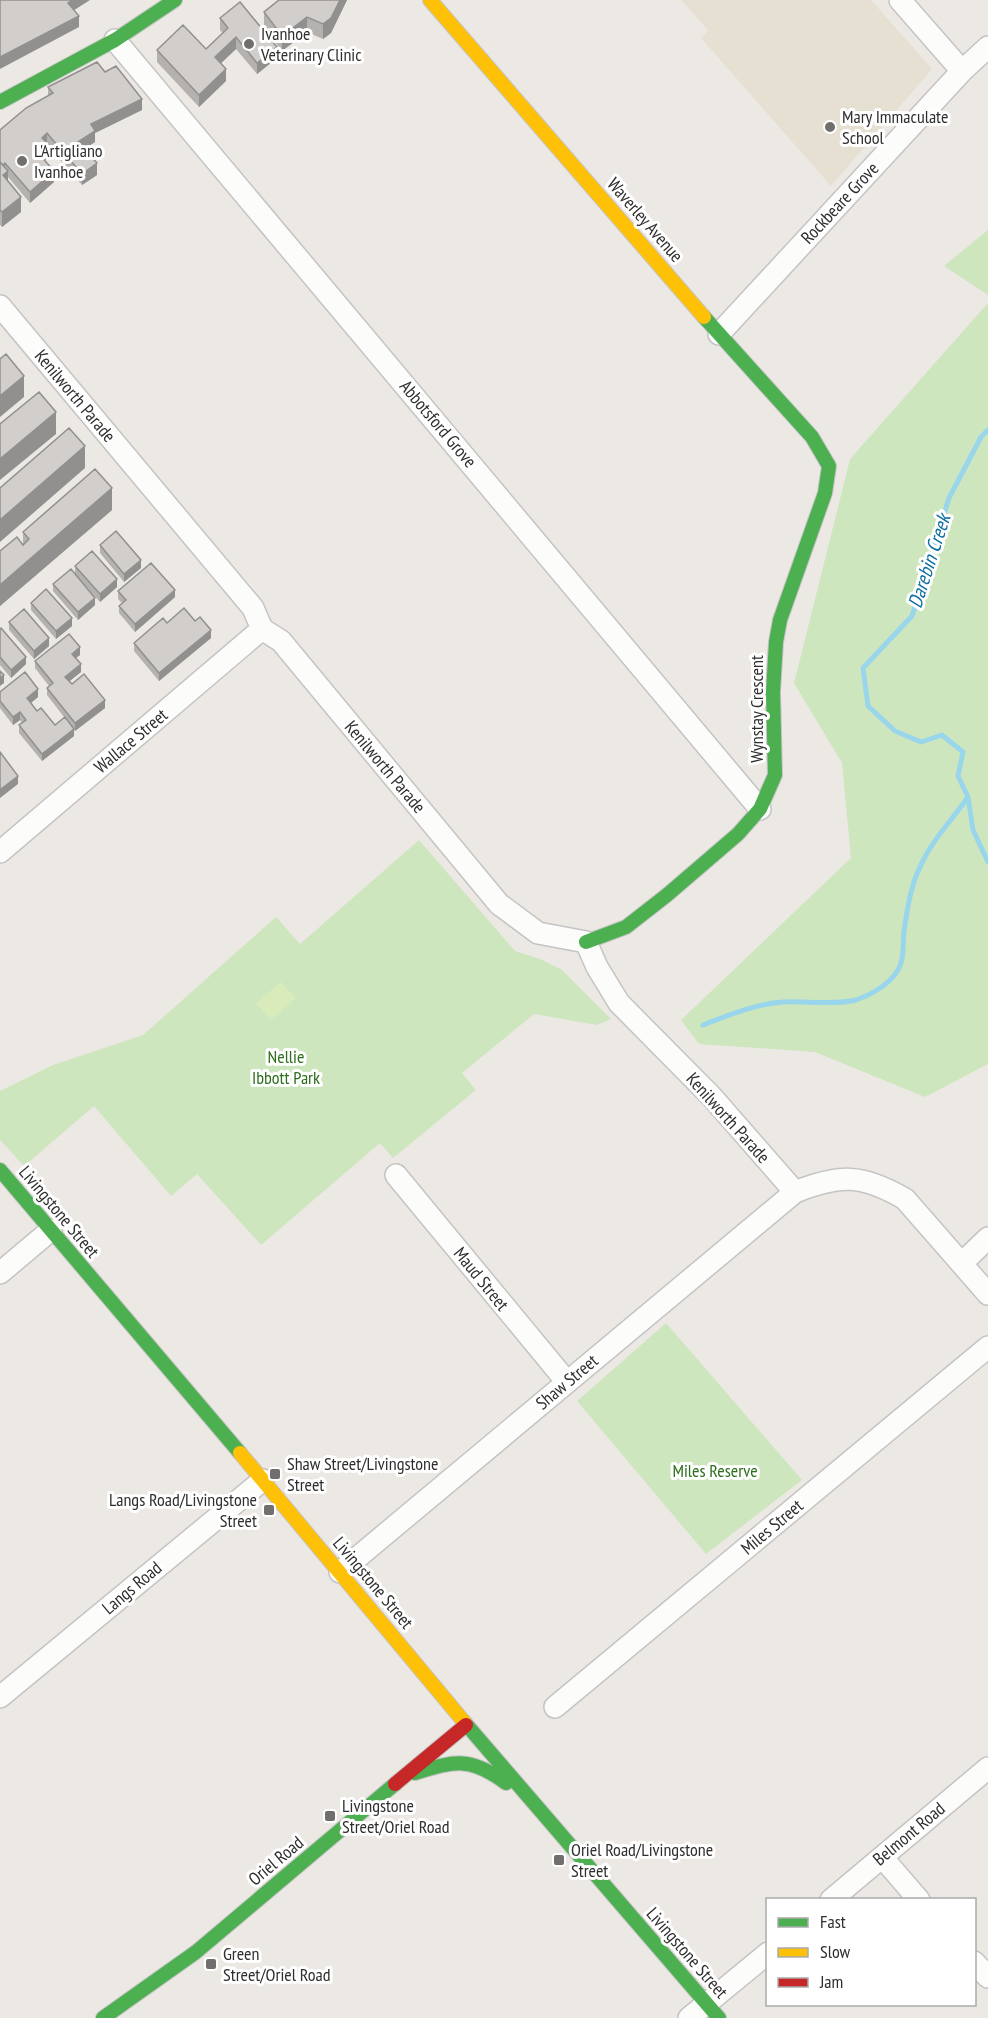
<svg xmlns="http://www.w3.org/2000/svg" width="988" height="2018" font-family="'PT Sans Narrow',sans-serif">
<rect width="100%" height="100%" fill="#ece8e4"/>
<path fill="#e6e0d3" d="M 681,0 L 871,0 L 932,69 L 831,186 L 701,38 L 708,30 Z"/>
<path fill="#cee6be" d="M 988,230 L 988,295 L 944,266 Z
M 988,303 L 988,1064 L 925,1097 L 815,1052 L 699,1044 L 681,1020 L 851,858 L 842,763 L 794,683 L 850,459 Z
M 419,840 L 515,951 L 540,959 L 562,970 L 611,1019 L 597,1025 L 534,1014 L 462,1073 L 476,1090 L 393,1158 L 380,1143 L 261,1245 L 197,1174 L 171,1196 L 94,1106 L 24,1166 L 0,1140 L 0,1091 L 53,1065 L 143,1035 L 276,917 L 300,944 Z
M 666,1323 L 802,1480 L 706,1554 L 577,1401 Z"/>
<path fill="#d9eabb" d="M 281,982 L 296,998 L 271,1020 L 256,1003 Z"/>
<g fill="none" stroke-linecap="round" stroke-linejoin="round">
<path stroke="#99d6ec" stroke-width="5" d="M 988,430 L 981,437 L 949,498 L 912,616 L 863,668 L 868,706 L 895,731 L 921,742 L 942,735 L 963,752 L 958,776 L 968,797 L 973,830 L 988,862
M 703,1025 C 729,1015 755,1004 783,1002 C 803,1001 839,1005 856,1000 C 873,994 896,981 901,963 C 904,953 903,942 904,931 C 907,910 911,884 921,865 C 932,840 953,819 968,797"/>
<g stroke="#c5c4c5" stroke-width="24">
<path id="street" d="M 900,0 L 962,71
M 115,40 L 760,809
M 0,306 L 253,608 L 262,629 L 281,641 L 499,904 L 538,933 L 586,942 L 597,967 L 619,1003 L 712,1097 L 795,1192
M 719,334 L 962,71 L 988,47
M 0,852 L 262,629
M 396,1175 L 567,1382
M 962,1263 L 988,1238
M 0,1273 L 51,1230
M 340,1572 L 795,1192 C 840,1174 862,1174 905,1199 L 988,1294
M 0,1697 L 263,1480
M 555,1707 L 988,1347
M 882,1857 L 919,1900
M 831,1900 L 988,1768
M 974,1962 L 988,1977
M 689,2018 L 768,1953"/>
</g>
<g stroke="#c5c4c5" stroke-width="16">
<path id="fast" d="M 0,102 L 115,40 L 175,0
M 586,942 L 626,927 L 667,895 L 738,834 L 760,809 L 775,775 L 773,692 L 776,642 L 780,620 L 825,493 L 829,466 L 812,437 L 704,317
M 0,1170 L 240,1453
M 465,1723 L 719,2018
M 415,1773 C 455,1761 470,1756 506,1783
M 103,2018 L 196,1952 L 395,1784"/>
</g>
<g stroke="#c5c4c5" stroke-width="16">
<path id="slow" d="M 430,0 L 704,317
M 240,1453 L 465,1723"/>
</g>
<g stroke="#c5c4c5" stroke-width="16">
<path id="jam" d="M 395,1784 L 466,1725"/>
</g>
<use href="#street" stroke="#fcfcfb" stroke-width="21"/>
<use href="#fast" stroke="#4caf50" stroke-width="14"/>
<use href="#slow" stroke="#ffc107" stroke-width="14"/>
<use href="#jam" stroke="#c62828" stroke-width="14"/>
</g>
<path fill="#b4b1af" d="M 279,0 L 347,0 L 331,33 L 323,39 L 307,32 L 282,51 L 264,27 L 264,12 Z
M 220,18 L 277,58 L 257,74 L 236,49 L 221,63 L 226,81 L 199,107 L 157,62 L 157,50 L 206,49 L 223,33 L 220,30 Z
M 105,72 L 142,110 L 95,133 L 95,142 L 84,149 L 97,175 L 82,185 L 49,147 L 49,157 L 45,160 L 54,182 L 30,203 L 8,177 L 8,181 L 21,212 L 2,227 L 0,225 L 0,130 L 48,96 L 48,87 Z
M 112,510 L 0,606 L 0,551 L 23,544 L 23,532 Z
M 100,545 L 141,568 L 124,582 L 100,553 Z
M 75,566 L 117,587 L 100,602 L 80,580 L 95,605 L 78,620 L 53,591 L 53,584 L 75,573 Z
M 118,591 L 175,597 L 135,632 L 119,613 L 119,606 L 122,603 L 118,599 Z
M 31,603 L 72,626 L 56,639 L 31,610 Z
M 195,621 L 211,638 L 159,681 L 134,651 L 134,643 Z
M 9,622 L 49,646 L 34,659 L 9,630 Z
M 0,629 L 26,664 L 11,678 L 0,665 Z
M 80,655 L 76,658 L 81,672 L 69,681 L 72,684 L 105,708 L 75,731 L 73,728 L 74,736 L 42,761 L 19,733 L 19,725 L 22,723 L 20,720 L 13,725 L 0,708 L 0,692 L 38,697 L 31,703 L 37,711 L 55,725 L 64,717 L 47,695 L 47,688 L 49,686 L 35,668 L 35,661 Z"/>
<path fill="#92908e" d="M 73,0 L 90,0 L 68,14 L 68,3 Z
M 340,0 L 347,0 L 331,33 L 323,39 L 323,24 Z
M 79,16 L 79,27 L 0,69 L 0,57 Z
M 307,17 L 307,32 L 282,51 L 282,36 Z
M 236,37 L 236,49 L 215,69 L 215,57 Z
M 277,47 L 277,58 L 257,74 L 257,63 Z
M 226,69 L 226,81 L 199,107 L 199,95 Z
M 142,99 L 142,110 L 95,133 L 95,142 L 78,153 L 78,142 L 91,124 Z
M 47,133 L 47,144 L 42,138 Z
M 49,145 L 49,157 L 39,165 L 39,154 Z
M 5,163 L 5,173 L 8,171 L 8,186 L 3,190 L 2,167 Z
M 97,163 L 97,175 L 82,185 L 82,174 Z
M 54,171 L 54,182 L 30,203 L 30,192 Z
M 21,197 L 21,212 L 2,227 L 2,212 Z
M 24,376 L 24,397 L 0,417 L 0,396 Z
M 56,412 L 56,434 L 0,480 L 0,459 Z
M 85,446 L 85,468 L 0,542 L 0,520 Z
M 112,488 L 112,510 L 0,606 L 0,585 Z
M 141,560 L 141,568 L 124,582 L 124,574 Z
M 117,579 L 117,587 L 100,602 L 100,594 Z
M 175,590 L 175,597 L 135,632 L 135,624 Z
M 95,598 L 95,605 L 78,620 L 78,612 Z
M 72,618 L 72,626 L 56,639 L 56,631 Z
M 211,630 L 211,638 L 159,681 L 159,673 Z
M 49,638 L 49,646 L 34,659 L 34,651 Z
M 80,647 L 80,655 L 72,661 L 72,654 Z
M 26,657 L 26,664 L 11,678 L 11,670 Z
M 81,664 L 81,672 L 65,685 L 65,677 Z
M 4,675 L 4,683 L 0,686 L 0,678 Z
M 38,689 L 38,697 L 27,706 L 27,698 Z
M 105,700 L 105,708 L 75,731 L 75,723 Z
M 20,712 L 20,720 L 13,725 L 13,717 Z
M 74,729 L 74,736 L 42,761 L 42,754 Z
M 18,776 L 18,784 L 0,798 L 0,790 Z"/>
<path fill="#d1cecb" stroke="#92908e" stroke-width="1.5" d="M 0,0 L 73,0 L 68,3 L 79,16 L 0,57 Z
M 279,0 L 340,0 L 331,18 L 323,24 L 307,17 L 282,36 L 264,12 Z
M 240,2 L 277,47 L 257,63 L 236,37 L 215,57 L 226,69 L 199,95 L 157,50 L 183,25 L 206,49 L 228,28 L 220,18 Z
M 97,62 L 105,72 L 116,66 L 142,99 L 91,124 L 95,131 L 78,142 L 97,163 L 82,174 L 47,133 L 42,138 L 49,145 L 39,154 L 54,171 L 30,192 L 5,163 L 3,165 L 0,162 L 0,130 L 26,108 L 53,93 L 48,87 Z
M 0,162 L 8,171 L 3,175 L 21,197 L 2,212 L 0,210 Z
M 6,354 L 24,376 L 0,396 L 0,359 Z
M 39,392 L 56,412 L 0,459 L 0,424 Z
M 69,428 L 85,446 L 0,520 L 0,488 Z
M 95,469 L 112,488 L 0,585 L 0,551 L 17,537 L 23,545 L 29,539 L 23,532 Z
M 116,531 L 141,560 L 124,574 L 100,545 Z
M 92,551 L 117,579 L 100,594 L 75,566 Z
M 151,563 L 175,590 L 135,624 L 119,606 L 126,600 L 118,591 Z
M 71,569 L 95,598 L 78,612 L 53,584 Z
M 46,589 L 72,618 L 56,631 L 31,603 Z
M 184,608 L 195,621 L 200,617 L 211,630 L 159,673 L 134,643 L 163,618 L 167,623 Z
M 24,609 L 49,638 L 34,651 L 9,622 Z
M 1,628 L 26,657 L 11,670 L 0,657 L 0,629 Z
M 69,634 L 80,647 L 72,654 L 81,664 L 65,677 L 72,684 L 84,674 L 105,700 L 75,723 L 47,688 L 53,683 L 35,661 Z
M 0,671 L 4,675 L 0,678 Z
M 25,672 L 38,689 L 27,698 L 37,711 L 41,708 L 55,725 L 65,717 L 74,729 L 42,754 L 19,725 L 26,720 L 20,712 L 13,717 L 0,701 L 0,692 Z
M 0,752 L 18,776 L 0,790 Z"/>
<g fill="#706f6e" stroke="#fff" stroke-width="2">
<circle cx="249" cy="44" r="6"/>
<circle cx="830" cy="127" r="6"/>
<circle cx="22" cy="161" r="6"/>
<rect x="269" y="1468" width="12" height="12" rx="3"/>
<rect x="263" y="1504" width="12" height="12" rx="3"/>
<rect x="324" y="1810" width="12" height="12" rx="3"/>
<rect x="553" y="1854" width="12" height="12" rx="3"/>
<rect x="205" y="1958" width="12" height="12" rx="3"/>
</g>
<g text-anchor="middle" stroke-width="6" stroke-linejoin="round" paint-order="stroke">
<g font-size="18" fill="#2e2e2e" stroke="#fff" text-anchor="start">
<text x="261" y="40">Ivanhoe<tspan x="261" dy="21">Veterinary Clinic</tspan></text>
<text x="842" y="123">Mary Immaculate<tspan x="842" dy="21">School</tspan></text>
<text x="34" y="157">L'Artigliano<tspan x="34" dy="21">Ivanhoe</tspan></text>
<text x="287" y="1470">Shaw Street/Livingstone<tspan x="287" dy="21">Street</tspan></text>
<text x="257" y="1506" text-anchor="end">Langs Road/Livingstone<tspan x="257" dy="21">Street</tspan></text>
<text x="342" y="1812">Livingstone<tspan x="342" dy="21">Street/Oriel Road</tspan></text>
<text x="571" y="1856">Oriel Road/Livingstone<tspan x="571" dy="21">Street</tspan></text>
<text x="223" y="1960">Green<tspan x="223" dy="21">Street/Oriel Road</tspan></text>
</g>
<g font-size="18" fill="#2e2e2e" stroke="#fff">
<text transform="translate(840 203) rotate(-47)" y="6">Rockbeare Grove</text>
<text transform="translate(645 220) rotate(49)" y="6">Waverley Avenue</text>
<text transform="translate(75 396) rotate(50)" y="6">Kenilworth Parade</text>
<text transform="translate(438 424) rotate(50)" y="6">Abbotsford Grove</text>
<text transform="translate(757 709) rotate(-90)" y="6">Wynstay Crescent</text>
<text transform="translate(131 741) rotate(-40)" y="6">Wallace Street</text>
<text transform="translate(385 767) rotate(50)" y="6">Kenilworth Parade</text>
<text transform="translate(728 1118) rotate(48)" y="6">Kenilworth Parade</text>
<text transform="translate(59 1212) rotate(50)" y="6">Livingstone Street</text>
<text transform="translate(481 1279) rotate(51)" y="6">Maud Street</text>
<text transform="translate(567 1382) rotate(-40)" y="6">Shaw Street</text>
<text transform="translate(772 1527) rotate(-40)" y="6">Miles Street</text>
<text transform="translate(373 1583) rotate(50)" y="6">Livingstone Street</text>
<text transform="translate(132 1588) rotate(-40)" y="6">Langs Road</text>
<text transform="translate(909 1834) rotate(-40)" y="6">Belmont Road</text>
<text transform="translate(276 1861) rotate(-40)" y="6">Oriel Road</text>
<text transform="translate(687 1953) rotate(49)" y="6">Livingstone Street</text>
</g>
<g font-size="18" fill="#2c6e1b" stroke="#fff">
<text x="286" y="1063">Nellie<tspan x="286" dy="21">Ibbott Park</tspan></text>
<text x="715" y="1477">Miles Reserve</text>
</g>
<g font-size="20" font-style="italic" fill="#0d6fa3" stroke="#fff">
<text transform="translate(929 561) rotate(-72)" y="7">Darebin Creek</text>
</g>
</g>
<rect x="766" y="1898" width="210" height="108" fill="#ffffff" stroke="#ababab" stroke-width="1.5"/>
<rect x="778" y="1918" width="30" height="9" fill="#4caf50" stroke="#ababab" stroke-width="1.5"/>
<text x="820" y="1928" font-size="18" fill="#2e2e2e">Fast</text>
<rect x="778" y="1948" width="30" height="9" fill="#ffc107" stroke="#ababab" stroke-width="1.5"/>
<text x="820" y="1958" font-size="18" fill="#2e2e2e">Slow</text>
<rect x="778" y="1978" width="30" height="9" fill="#c62828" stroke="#ababab" stroke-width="1.5"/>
<text x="820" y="1988" font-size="18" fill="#2e2e2e">Jam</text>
</svg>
